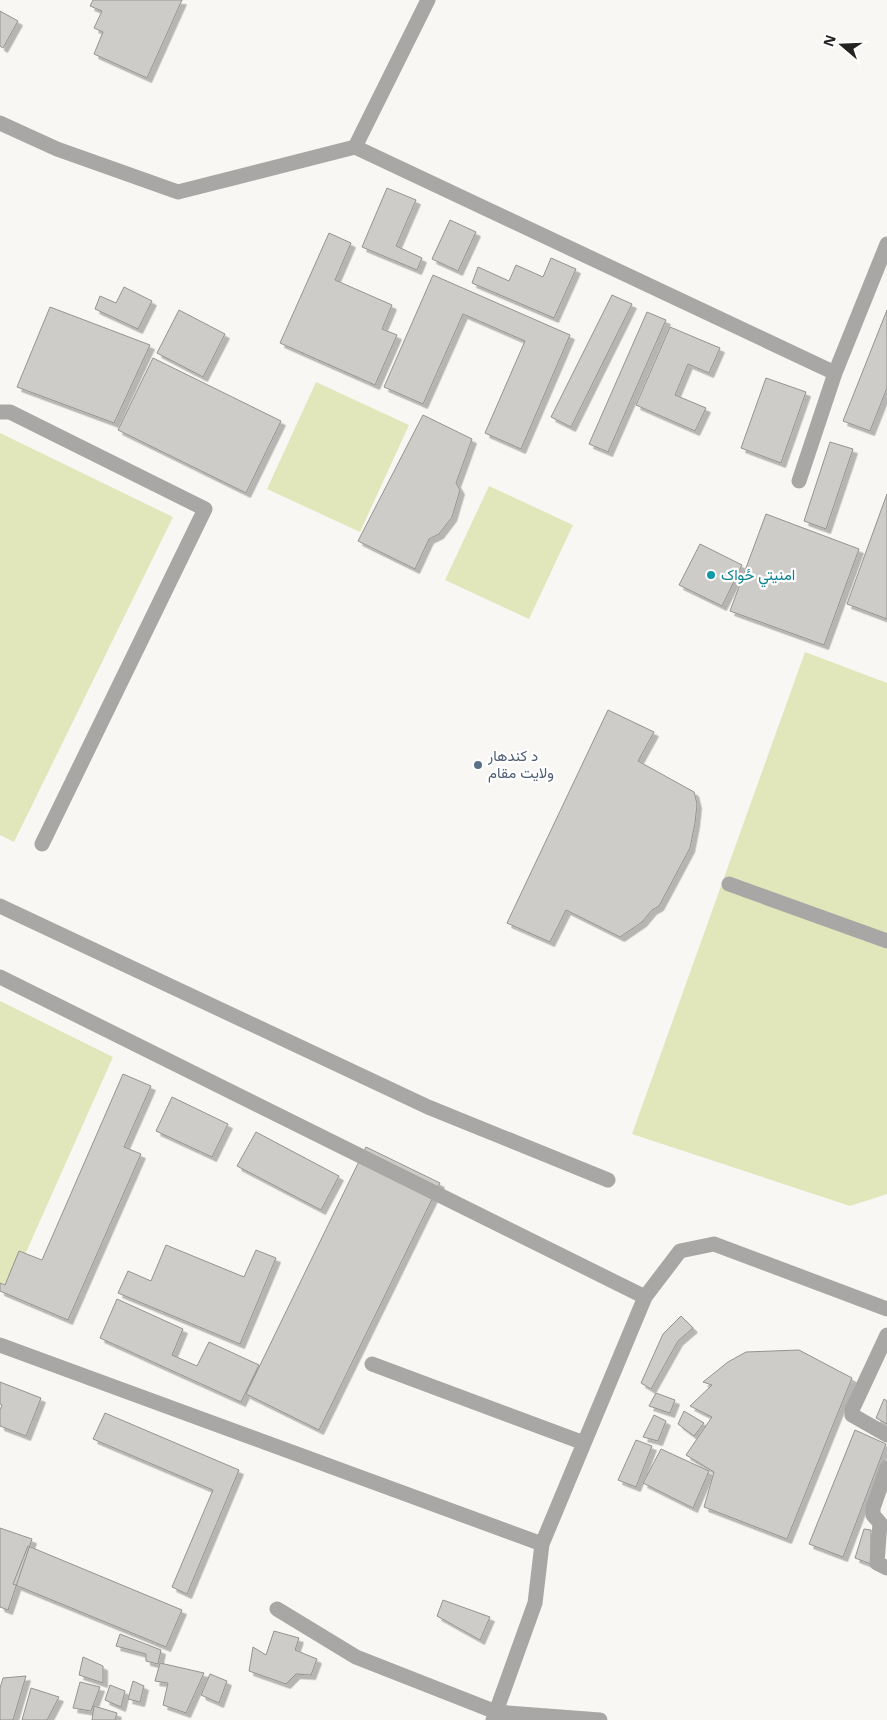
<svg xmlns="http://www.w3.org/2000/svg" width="887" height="1720" font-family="'Noto Sans',Vazirmatn,sans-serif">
<defs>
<filter id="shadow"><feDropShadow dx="4.5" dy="4.5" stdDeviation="0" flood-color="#0004"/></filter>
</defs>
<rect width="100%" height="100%" fill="#f9f7f4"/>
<path fill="#e1e7ba" d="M 316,382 L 409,425 L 360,532 L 267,489 Z
M 0,433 L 173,517 L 14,842 L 0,835 Z
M 489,486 L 573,525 L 529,619 L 445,580 Z
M 805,652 L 887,683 L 887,1194 L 850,1206 L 632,1134 Z
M 0,1001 L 113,1057 L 11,1286 L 0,1283 Z"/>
<path fill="#ceccc8" stroke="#959390" filter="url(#shadow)" d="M 93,0 L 182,0 L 147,78 L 94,54 L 103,32 L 94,28 L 102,11 L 90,6 Z
M 0,11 L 18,21 L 3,48 L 0,46 Z
M 387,188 L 416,200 L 396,246 L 422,258 L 417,270 L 362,247 Z
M 450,220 L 476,232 L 458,271 L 432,259 Z
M 329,233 L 351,243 L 335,280 L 392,305 L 382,329 L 397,335 L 375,385 L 280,343 Z
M 551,258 L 576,269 L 554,318 L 472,283 L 478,267 L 509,281 L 516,265 L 543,277 Z
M 433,275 L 570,335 L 521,449 L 485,433 L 525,341 L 463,314 L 423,404 L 384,387 Z
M 124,287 L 152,301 L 138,329 L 95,309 L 100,296 L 116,303 Z
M 612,295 L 632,304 L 571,427 L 551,417 Z
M 50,307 L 150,345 L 114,423 L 17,387 Z
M 179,310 L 225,334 L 203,377 L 157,353 Z
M 887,310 L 887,388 L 870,431 L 843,421 Z
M 647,312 L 666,320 L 608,452 L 589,444 Z
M 670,327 L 720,348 L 709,373 L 688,364 L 675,395 L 706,408 L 695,431 L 636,405 Z
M 153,358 L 281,421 L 246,493 L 118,430 Z
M 766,378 L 806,392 L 781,463 L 741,448 Z
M 423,415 L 472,439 L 456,483 L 460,490 L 452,517 L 439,534 L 429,539 L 415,569 L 358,541 Z
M 830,442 L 853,449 L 826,529 L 804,521 Z
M 887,494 L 887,619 L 847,604 Z
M 766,514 L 859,549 L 824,645 L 730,611 Z
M 700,544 L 742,565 L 722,606 L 679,585 Z
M 608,710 L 654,732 L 638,761 L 694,792 L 697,804 L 695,823 L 690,848 L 659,906 L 652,910 L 642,922 L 620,937 L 566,910 L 550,942 L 507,923 Z
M 123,1074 L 151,1086 L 124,1147 L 141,1154 L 68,1320 L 0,1291 L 0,1283 L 5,1285 L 19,1251 L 42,1260 Z
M 172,1097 L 228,1124 L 212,1157 L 156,1131 Z
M 256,1132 L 339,1176 L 321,1210 L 237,1166 Z
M 366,1147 L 440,1183 L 319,1430 L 246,1394 Z
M 166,1245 L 244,1277 L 256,1250 L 276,1258 L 240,1344 L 118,1293 L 128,1271 L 151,1281 Z
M 117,1299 L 183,1329 L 172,1355 L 197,1366 L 209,1342 L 259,1365 L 241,1402 L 100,1338 Z
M 681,1316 L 693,1328 L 678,1341 L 651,1389 L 641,1383 L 663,1334 Z
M 799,1350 L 852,1378 L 787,1539 L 704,1507 L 714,1472 L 686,1455 L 712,1417 L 690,1406 L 712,1385 L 703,1382 L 728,1362 L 746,1352 Z
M 0,1382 L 41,1398 L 26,1436 L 0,1426 L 0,1410 L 2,1405 L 0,1404 Z
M 656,1393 L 675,1400 L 670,1413 L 649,1406 Z
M 884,1399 L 887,1401 L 887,1424 L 876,1418 Z
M 684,1411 L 704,1423 L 694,1436 L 678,1424 Z
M 105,1413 L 239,1470 L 187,1594 L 172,1587 L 213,1490 L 93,1439 Z
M 654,1415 L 666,1421 L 658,1441 L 643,1437 Z
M 855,1430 L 886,1444 L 843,1557 L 809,1544 Z
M 636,1440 L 652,1446 L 636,1487 L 618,1480 Z
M 661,1449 L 709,1471 L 693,1508 L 643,1483 Z
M 0,1528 L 32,1539 L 8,1610 L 0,1607 Z
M 864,1529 L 871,1530 L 871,1564 L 855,1558 Z
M 28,1546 L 182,1610 L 166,1647 L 13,1584 Z
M 443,1600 L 490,1617 L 480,1640 L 437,1616 Z
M 274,1631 L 299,1638 L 295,1650 L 317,1659 L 311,1675 L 296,1674 L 286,1684 L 249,1671 L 253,1647 L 266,1655 Z
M 120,1634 L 161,1650 L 158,1664 L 146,1661 L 146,1654 L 116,1646 Z
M 83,1657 L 103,1666 L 103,1683 L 79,1675 Z
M 160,1663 L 204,1673 L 186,1713 L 163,1705 L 168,1683 L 155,1681 Z
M 210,1674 L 227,1681 L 219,1703 L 201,1695 Z
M 26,1676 L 13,1720 L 0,1720 L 0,1688 L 3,1678 Z
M 133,1681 L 144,1686 L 140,1702 L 128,1699 Z
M 80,1682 L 100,1687 L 91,1711 L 73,1708 Z
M 110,1685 L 125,1691 L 121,1707 L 105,1700 Z
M 31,1688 L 59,1697 L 47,1720 L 22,1720 Z
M 94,1706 L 117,1713 L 115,1720 L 92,1720 Z"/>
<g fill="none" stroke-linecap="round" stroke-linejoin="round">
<path stroke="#a8a7a5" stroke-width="15" d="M 0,123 L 57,149 L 178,192 L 355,147 L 835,373 L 799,481
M 355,147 L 428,0
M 835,373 L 887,244
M 0,412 L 10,412 L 205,509 L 42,844
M 729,884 L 887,941
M 0,906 L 428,1107 L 608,1180
M 0,977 L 645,1297
M 887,1335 L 852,1410 L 852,1415 L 887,1435
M 0,1345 L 542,1544
M 372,1364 L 584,1443
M 887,1468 L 873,1508 L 873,1515 L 880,1523 L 877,1563 L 887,1568
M 277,1609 L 356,1657 L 496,1712 L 600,1720
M 493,1720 L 535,1603 L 542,1544 L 645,1297 L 680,1251 L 714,1244 L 887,1309"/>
</g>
<circle fill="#0f9aa8" stroke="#fff" stroke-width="2" cx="711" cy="575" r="5"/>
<circle fill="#5c6f8a" stroke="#fff" stroke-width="2" cx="478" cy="765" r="5"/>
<g text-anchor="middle" stroke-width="4.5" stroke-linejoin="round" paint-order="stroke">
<g font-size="15" fill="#0d838f" stroke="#fff" text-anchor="start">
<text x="721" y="580">امنيتي ځواک</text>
</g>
<g font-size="15" fill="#4e5e75" stroke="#fff" text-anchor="start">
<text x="488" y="761">د کندهار<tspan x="488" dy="17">ولايت مقام</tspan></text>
</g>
</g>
<g transform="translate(842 45) rotate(289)" stroke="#ffffff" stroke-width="4" paint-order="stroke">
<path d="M0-4L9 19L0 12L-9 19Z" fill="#232321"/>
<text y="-8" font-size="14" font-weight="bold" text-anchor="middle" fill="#232321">N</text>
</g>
</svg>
